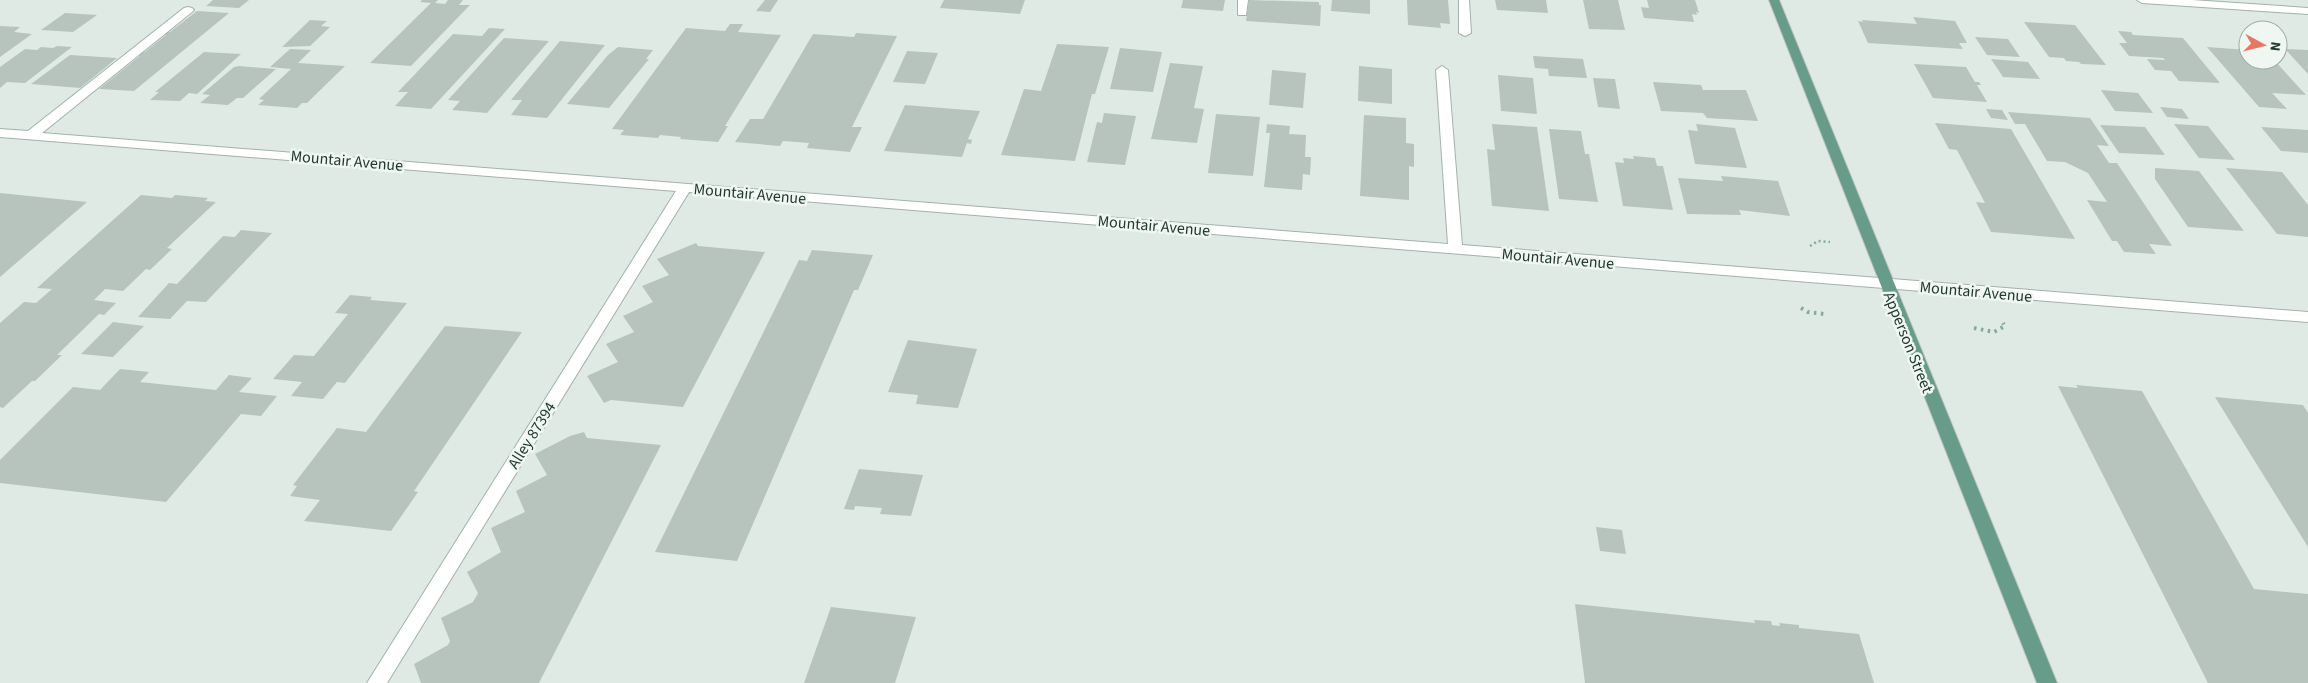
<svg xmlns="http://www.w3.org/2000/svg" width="2308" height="683" font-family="'Source Sans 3',sans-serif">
<rect width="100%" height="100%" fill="#e0eae5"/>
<path fill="#b6c4bd" d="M 213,0 L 249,0 L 239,8 L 206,6 Z
M 422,0 L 438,0 L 435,3 L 445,4 L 448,0 L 463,0 L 459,5 L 470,5 L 411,66 L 370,63 L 431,3 L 420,2 Z
M 765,0 L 778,0 L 770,12 L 756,11 Z
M 944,0 L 1025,0 L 1020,14 L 940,8 Z
M 1183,0 L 1225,0 L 1223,11 L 1181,8 Z
M 1249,0 L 1319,2 L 1319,5 L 1321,5 L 1320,26 L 1246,21 Z
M 1332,0 L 1370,0 L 1370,14 L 1331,11 Z
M 1407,0 L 1448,0 L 1450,24 L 1440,23 L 1441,28 L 1408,25 Z
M 1495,0 L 1546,0 L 1548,13 L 1497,10 Z
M 1583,0 L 1618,0 L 1625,30 L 1589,29 Z
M 1647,0 L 1695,0 L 1699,13 L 1696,12 L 1697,15 L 1692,14 L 1694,22 L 1644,18 L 1641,7 L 1649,8 Z
M 197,11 L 229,13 L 134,91 L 99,89 L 140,56 L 137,55 L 141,51 L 145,52 L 166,35 L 163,35 L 167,32 L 170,32 Z
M 65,13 L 97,15 L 73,32 L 41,30 Z
M 1913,17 L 1955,21 L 1967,43 L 1959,43 L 1963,49 L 1868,43 L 1858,21 L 1863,22 L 1862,20 L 1917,24 Z
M 310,20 L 327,21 L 321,26 L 330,27 L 310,46 L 282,47 Z
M 2024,22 L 2075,25 L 2106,65 L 2081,64 L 2079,62 L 2066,61 L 2064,58 L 2049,57 Z
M 730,24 L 743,24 L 738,32 L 781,35 L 725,126 L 728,126 L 718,142 L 680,139 L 681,137 L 660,135 L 658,138 L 620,135 L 624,130 L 612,129 L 686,28 L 725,31 Z
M 0,26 L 20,27 L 14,32 L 32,34 L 0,57 Z
M 489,28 L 505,29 L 431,109 L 395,106 L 408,92 L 398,92 L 453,34 L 482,36 Z
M 2118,31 L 2131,32 L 2133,35 L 2183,38 L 2220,83 L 2179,81 L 2171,71 L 2155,70 L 2147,59 L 2165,60 L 2163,58 L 2129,56 L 2119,43 L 2127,43 Z
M 856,33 L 897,36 L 852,127 L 862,127 L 850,152 L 807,148 L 809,143 L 783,141 L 780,146 L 735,142 L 750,119 L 763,119 L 813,34 L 854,37 Z
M 1975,37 L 2008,39 L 2020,57 L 1987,55 Z
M 504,38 L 549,41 L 487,113 L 452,110 L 460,101 L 448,100 Z
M 560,41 L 605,45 L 547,118 L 511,115 L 522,100 L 511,100 Z
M 1057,44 L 1109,47 L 1095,94 L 1092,94 L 1075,161 L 1001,155 L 1024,89 L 1041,91 Z
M 57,46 L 72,47 L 25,83 L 7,82 L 0,88 L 0,67 L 25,49 L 37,50 L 41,47 L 53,48 Z
M 618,47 L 653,50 L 646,59 L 649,59 L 609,108 L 567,104 L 608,55 Z
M 2207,47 L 2248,50 L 2248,60 L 2274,60 L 2306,95 L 2272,93 L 2287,109 L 2259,107 Z
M 1120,48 L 1162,52 L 1153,92 L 1110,89 Z
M 290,49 L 311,50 L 298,63 L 345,66 L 307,103 L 302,103 L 297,108 L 258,105 L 264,100 L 259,99 L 291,69 L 270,67 Z
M 2285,49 L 2308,50 L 2308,74 Z
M 907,51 L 938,53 L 925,84 L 893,82 Z
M 204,52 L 241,54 L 197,94 L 189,93 L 180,101 L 150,100 L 159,92 L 155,92 Z
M 70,55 L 117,58 L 80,88 L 31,84 Z
M 1533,56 L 1583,59 L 1587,78 L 1549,76 L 1548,69 L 1535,68 Z
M 1991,59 L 2028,62 L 2040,79 L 2003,77 Z
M 1170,63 L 1203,66 L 1194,108 L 1204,109 L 1197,143 L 1151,139 Z
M 1914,64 L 1966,67 L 1975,82 L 1979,82 L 1981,85 L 1977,85 L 1987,102 L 1933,98 Z
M 239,66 L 276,69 L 243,98 L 237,98 L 228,105 L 200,103 L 210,95 L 202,94 L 234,67 Z
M 1359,66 L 1392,69 L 1392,104 L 1358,101 Z
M 1272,70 L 1306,73 L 1303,108 L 1269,105 Z
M 1498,75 L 1533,78 L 1537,114 L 1501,111 Z
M 1593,78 L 1615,79 L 1620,109 L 1598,107 Z
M 1653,82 L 1701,85 L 1703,90 L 1746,90 L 1758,121 L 1707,118 L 1703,113 L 1661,111 Z
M 2101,90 L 2138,93 L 2153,113 L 2115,111 Z
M 905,105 L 980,111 L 968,139 L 972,140 L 971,144 L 967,143 L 962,157 L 884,151 Z
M 2160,107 L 2182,109 L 2189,119 L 2167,117 Z
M 1986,109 L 2002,110 L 2008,120 L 1991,118 Z
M 2008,112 L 2090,118 L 2109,146 L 2097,145 L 2109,163 L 2117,163 L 2172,246 L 2149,244 L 2156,254 L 2124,252 L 2117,241 L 2112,241 L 2087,200 L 2107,202 L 2088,173 L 2065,162 L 2047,161 L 2025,124 L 2015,124 Z
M 1104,113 L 1136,116 L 1125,165 L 1087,162 L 1097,122 L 1102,123 Z
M 1216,114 L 1260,117 L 1253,176 L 1208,173 Z
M 1364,115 L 1406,118 L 1406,143 L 1414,144 L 1414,167 L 1409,166 L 1409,200 L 1360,196 Z
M 1935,123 L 2011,129 L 2075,239 L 1991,232 L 1976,202 L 1985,203 L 1957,150 L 1949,149 Z
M 1267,124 L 1290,126 L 1289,134 L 1306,135 L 1305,157 L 1311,157 L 1310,175 L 1303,174 L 1302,190 L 1264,187 L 1270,133 L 1266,133 Z
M 1492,124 L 1537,127 L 1549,211 L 1492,206 L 1487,149 L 1495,150 Z
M 1696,124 L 1735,128 L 1747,168 L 1695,164 L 1688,130 L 1698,131 Z
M 2174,124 L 2208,126 L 2235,160 L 2199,158 Z
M 2100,125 L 2145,127 L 2165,155 L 2119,153 Z
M 2261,127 L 2308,130 L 2308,153 L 2281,151 Z
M 1549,129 L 1581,131 L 1585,154 L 1589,154 L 1598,202 L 1559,199 Z
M 1633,156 L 1655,158 L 1657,166 L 1663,166 L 1673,210 L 1623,206 L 1615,162 L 1624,163 L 1623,158 L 1634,159 Z
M 2155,168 L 2199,171 L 2244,231 L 2188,227 L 2155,179 Z
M 2226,168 L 2282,172 L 2308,205 L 2308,237 L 2277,234 Z
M 1721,176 L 1778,181 L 1790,216 L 1739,210 L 1741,215 L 1687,214 L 1678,178 L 1723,181 Z
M 0,193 L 87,202 L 0,277 Z
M 141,195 L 172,198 L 175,195 L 208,198 L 205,201 L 216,202 L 167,248 L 172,249 L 150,270 L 146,269 L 123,291 L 105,289 L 94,300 L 116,303 L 104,315 L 99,314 L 57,355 L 62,355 L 35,381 L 32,381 L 3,408 L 0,407 L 0,323 L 24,302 L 36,303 L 52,289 L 37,288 Z
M 241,230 L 272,233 L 206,302 L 187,301 L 170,319 L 138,317 L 169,283 L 177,284 L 223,236 L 235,237 Z
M 696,243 L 698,246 L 765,252 L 683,407 L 611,400 L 604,403 L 587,376 L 618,362 L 606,344 L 634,332 L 623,316 L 653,302 L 642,286 L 669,275 L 657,259 Z
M 812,250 L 873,255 L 858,290 L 854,290 L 737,561 L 655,552 L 799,260 L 807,261 Z
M 350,295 L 372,297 L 370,300 L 407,303 L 345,383 L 337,382 L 323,399 L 291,396 L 302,382 L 273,379 L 294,355 L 314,356 L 348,314 L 335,313 Z
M 113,322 L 144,326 L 113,357 L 81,354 Z
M 445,326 L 522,332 L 414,491 L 418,492 L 391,531 L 304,521 L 320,500 L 290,496 L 297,486 L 293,485 L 337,428 L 366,432 Z
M 908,340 L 977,349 L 958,408 L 916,404 L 918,395 L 888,392 Z
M 120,369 L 149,372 L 140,382 L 216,390 L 229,375 L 252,378 L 239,392 L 277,396 L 261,416 L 241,414 L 166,502 L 0,483 L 0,460 L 73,387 L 100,390 Z
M 2076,385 L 2142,391 L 2254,589 L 2308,594 L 2308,683 L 2208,683 L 2058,386 L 2078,388 Z
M 2215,397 L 2303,405 L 2308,413 L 2308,547 Z
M 584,432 L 587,438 L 661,445 L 539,683 L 421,683 L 414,664 L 448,645 L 450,641 L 441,618 L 473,602 L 478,593 L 467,572 L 501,552 L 491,528 L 525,512 L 516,491 L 547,475 L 535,454 L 570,436 Z
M 859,469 L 923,475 L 911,516 L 880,514 L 882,508 L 855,506 L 854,510 L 844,509 Z
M 1596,527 L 1622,530 L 1626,554 L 1600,551 Z
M 1575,604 L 1755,623 L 1754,620 L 1771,621 L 1772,625 L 1780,626 L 1779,623 L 1799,625 L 1799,628 L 1859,634 L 1874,683 L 1585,683 Z
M 831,607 L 916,617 L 895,683 L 804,683 Z"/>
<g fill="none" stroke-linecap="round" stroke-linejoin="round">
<g stroke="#a3b1ab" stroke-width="2">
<path id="minor" d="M 1238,0 L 1248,0 L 1246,15 L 1238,15 Z
M 1459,0 L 1469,0 L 1471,33 L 1465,36 L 1459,33 Z
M 2137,0 L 2192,0 L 2308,8 L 2308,14 L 2142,3 Z
M 188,7 L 192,8 L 194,10 L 192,12 L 42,133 L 1448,244 L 1436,70 L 1442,66 L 1448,70 L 1462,245 L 2308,312 L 2308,322 L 689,192 L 387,683 L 367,683 L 676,191 L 0,137 L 0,129 L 28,131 L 184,8 Z"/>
</g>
<g stroke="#bdc4c1" stroke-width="2">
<path id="major" d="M 1769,0 L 1779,0 L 2057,683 L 2037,683 Z"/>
</g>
<path stroke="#83ab9b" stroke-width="2.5" stroke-dasharray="2 3" stroke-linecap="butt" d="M 1810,246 L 1818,241 L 1830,242"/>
<path stroke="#83ab9b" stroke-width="4" stroke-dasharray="2.5 4.5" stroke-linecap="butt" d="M 1801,308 L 1808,312 L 1824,314
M 1974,328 L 1994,332 L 2005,326 L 2003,323"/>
<use href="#minor" fill="#fff" fill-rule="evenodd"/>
<use href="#major" fill="#689c8a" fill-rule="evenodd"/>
</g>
<g text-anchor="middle" stroke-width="5" stroke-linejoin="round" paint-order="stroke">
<g font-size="16" fill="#223931" stroke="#f0f7f3">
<text transform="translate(347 160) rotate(5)" y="6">Mountair Avenue</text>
<text transform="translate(750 193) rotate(5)" y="6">Mountair Avenue</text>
<text transform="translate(1154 225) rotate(5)" y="6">Mountair Avenue</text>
<text transform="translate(1558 258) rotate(5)" y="6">Mountair Avenue</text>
<text transform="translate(1976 291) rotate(5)" y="6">Mountair Avenue</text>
<text transform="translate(1909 342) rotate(68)" y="6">Apperson Street</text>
<text transform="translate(531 435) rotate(-58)" y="6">Alley 87394</text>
</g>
</g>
<g transform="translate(2263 45) rotate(97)"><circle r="24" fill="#f0f7f3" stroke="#9eaba5"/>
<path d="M0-4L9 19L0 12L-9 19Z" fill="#e77761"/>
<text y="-8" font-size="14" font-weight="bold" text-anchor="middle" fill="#223931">N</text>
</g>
</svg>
